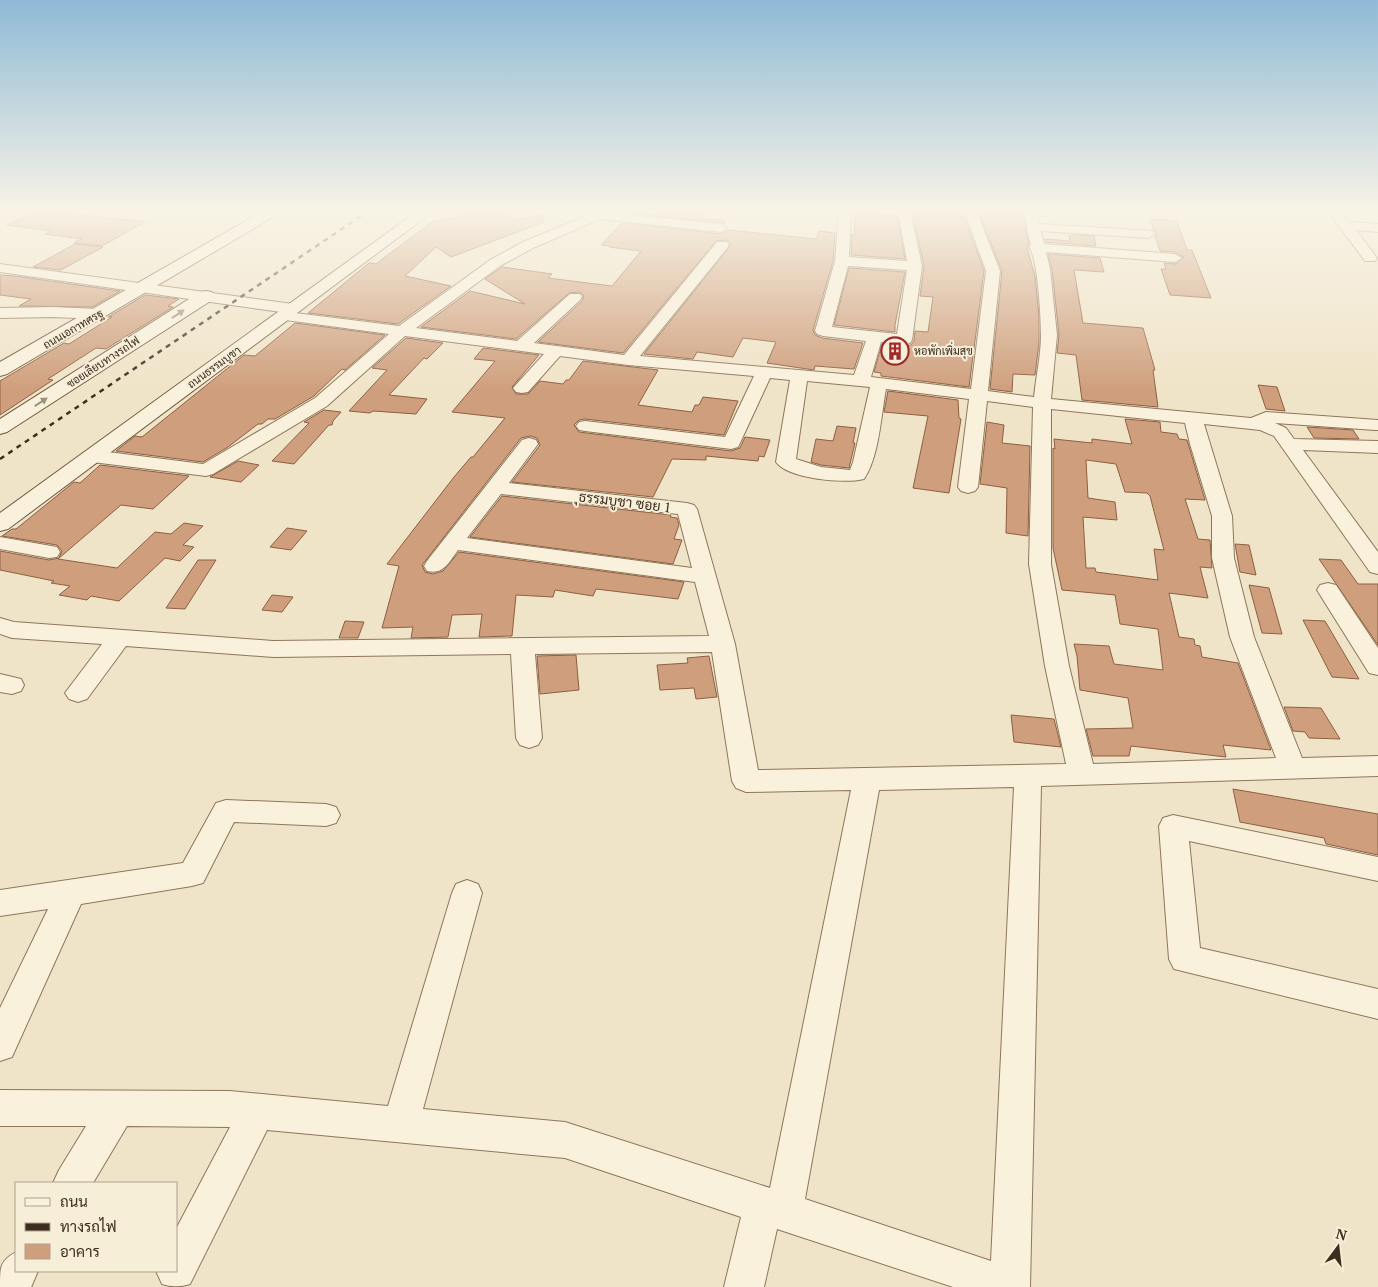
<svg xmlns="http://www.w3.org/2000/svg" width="1378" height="1287" font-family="'PT Serif',Sarabun,serif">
<rect width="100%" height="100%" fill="#f0e4c8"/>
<path fill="#cf9f7d" stroke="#8d5f41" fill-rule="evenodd" d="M 40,210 L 145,222 L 102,246 L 74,243 L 82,239 L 45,234 L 51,231 L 7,225 Z
M 482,210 L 509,210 L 511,220 L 543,215 L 544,222 L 451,257 L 436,247 L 405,276 L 451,286 L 398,324 L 308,313 L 369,263 L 376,264 L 433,221 L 454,218 L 461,212 L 482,214 Z
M 634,210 L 709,210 L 700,219 L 725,220 L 724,224 L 631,213 Z
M 860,210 L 877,210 L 878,214 L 897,215 L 905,259 L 851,255 L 852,234 L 855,234 L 854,213 L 861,213 Z
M 912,210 L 960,210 L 961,213 L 963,213 L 984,271 L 969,387 L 881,376 L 881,373 L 874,372 L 882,344 L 905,347 L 911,345 L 914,341 L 915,331 L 928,332 L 933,297 L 920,296 L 924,266 Z
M 1002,210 L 1022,210 L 1029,244 L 1027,248 L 1035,276 L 1039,316 L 1039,342 L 1035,375 L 1013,374 L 1012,392 L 990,389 L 1002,271 L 979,214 L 1003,214 Z
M 1150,219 L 1177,221 L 1187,250 L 1192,250 L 1211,298 L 1170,295 L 1161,269 L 1166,269 L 1164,263 L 1176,264 L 1184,257 L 1175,252 L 1160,251 L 1155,236 L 1157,233 L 1153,229 Z
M 622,223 L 721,234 L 728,230 L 816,239 L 819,231 L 835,233 L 833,261 L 813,330 L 815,335 L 822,338 L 863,343 L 854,369 L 815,366 L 814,370 L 767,363 L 776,342 L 743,338 L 733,357 L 697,352 L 693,359 L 644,354 L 728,249 L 731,244 L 727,240 L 716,241 L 623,353 L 538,342 L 582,301 L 584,296 L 580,292 L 569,293 L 516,339 L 421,327 L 470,291 L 525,304 L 485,279 L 502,267 L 552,274 L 548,278 L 612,286 L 641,251 L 609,247 L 610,246 L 601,245 Z
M 1073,235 L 1094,236 L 1096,246 L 1046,242 L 1045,239 L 1070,241 L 1069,236 Z
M 75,244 L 103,247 L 61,270 L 33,267 Z
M 1048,254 L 1100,258 L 1104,272 L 1074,270 L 1083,323 L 1143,328 L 1155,370 L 1153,370 L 1158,407 L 1082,400 L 1076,355 L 1057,353 L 1059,335 L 1052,269 Z
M 849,268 L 905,272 L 895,325 L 895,332 L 834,325 Z
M 0,275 L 15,276 L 120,291 L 92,307 L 19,306 L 31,299 L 0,295 Z
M 145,295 L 179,299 L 168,306 L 173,307 L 106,349 L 96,348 L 48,379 L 53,380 L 0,415 L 0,381 L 64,343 L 69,344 L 112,317 L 108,317 Z
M 295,323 L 385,335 L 345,370 L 342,369 L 314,396 L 275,419 L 268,419 L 262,424 L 258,424 L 228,447 L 203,462 L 116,451 L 135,436 L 142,437 L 244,355 L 255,356 Z
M 406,338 L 443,343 L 427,359 L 424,358 L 389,395 L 427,399 L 416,414 L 373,411 L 370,413 L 349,411 L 387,370 L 372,368 Z
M 483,348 L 539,355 L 512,387 L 516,394 L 528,394 L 540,381 L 563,384 L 566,380 L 569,380 L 583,361 L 658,370 L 638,405 L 692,412 L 695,405 L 699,405 L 703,397 L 738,401 L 724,435 L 585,419 L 579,420 L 574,425 L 579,432 L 731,451 L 740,448 L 745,437 L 770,440 L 764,457 L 759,456 L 758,461 L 706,456 L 706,460 L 672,459 L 653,497 L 512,482 L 540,445 L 537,438 L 530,436 L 521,438 L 426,560 L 422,565 L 425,572 L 433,574 L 443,571 L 459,552 L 684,582 L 678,599 L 596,589 L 593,596 L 555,590 L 553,597 L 516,595 L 512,636 L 479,637 L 482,614 L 452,615 L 448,637 L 411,638 L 413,627 L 382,628 L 399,566 L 387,564 L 454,477 L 471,457 L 473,457 L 505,418 L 452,412 L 495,361 L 474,359 Z
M 1258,385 L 1277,387 L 1285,411 L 1266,409 Z
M 888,391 L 958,400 L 959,418 L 961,419 L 949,493 L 913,488 L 928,416 L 884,412 Z
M 324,410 L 341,412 L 333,421 L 332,425 L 329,425 L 294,464 L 272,461 L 309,423 L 304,422 Z
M 1125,419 L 1160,422 L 1161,432 L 1177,434 L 1179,439 L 1187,440 L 1205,500 L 1185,499 L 1198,539 L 1210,540 L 1212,568 L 1200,567 L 1208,598 L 1169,593 L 1179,637 L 1194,639 L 1195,645 L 1200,646 L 1202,657 L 1238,663 L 1271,750 L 1223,745 L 1226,757 L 1131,746 L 1129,756 L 1093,756 L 1086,729 L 1133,728 L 1128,698 L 1080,690 L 1077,656 L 1074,644 L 1109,646 L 1114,664 L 1163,670 L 1158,629 L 1120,624 L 1115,595 L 1062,590 L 1053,548 L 1053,448 L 1055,449 L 1054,439 L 1092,443 L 1092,439 L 1132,444 ZM 1086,460 L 1116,464 L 1125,492 L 1147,493 L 1150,496 L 1164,550 L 1154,549 L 1158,580 L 1096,572 L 1095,568 L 1086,568 L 1083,517 L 1117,520 L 1115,502 L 1088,498 Z
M 987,422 L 1004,425 L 1002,443 L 1030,446 L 1028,536 L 1006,533 L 1007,488 L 980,484 Z
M 837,426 L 856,428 L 853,443 L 855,443 L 849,468 L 821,465 L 811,462 L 816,439 L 833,441 Z
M 1307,427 L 1353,430 L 1359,439 L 1314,438 Z
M 238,461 L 259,465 L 241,482 L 210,477 Z
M 100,465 L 189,476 L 153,509 L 121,505 L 58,559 L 117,568 L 155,532 L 171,534 L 184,523 L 203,526 L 183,545 L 194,547 L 180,561 L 165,558 L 119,601 L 91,596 L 87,600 L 59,595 L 70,586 L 51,583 L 54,581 L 0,570 L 0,551 L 49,560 L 59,558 L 62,551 L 57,545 L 2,536 L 12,529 L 16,529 L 74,482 L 80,483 Z
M 502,496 L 671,515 L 670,517 L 677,518 L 679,525 L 674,539 L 682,540 L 673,564 L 470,537 Z
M 287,528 L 307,531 L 291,550 L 270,547 Z
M 1235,544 L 1249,545 L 1256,575 L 1240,572 Z
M 1319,559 L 1341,560 L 1358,584 L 1378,584 L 1378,645 Z
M 198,560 L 216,560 L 185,609 L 166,608 Z
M 1249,585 L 1269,588 L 1282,634 L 1262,633 Z
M 272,595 L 293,597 L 282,612 L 262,610 Z
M 1303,620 L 1325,621 L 1359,679 L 1332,677 Z
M 345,621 L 364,622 L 358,638 L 339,638 Z
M 576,655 L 579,690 L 540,694 L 537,656 Z
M 709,656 L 717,697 L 696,699 L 694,688 L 660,690 L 657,665 L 688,663 L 687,658 Z
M 1284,707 L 1321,708 L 1340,739 L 1309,738 L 1305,732 L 1293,731 Z
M 1011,715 L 1054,719 L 1061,747 L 1014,742 Z
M 1233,789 L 1378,814 L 1378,855 L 1326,844 L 1324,838 L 1240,822 Z"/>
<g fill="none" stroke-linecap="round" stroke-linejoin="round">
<g stroke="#8d765c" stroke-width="2">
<path id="street" d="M 600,210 L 616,210 L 614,213 L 721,224 L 727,228 L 721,232 L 600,219 L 533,248 L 500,266 L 416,328 L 517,341 L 570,294 L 580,294 L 582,297 L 580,300 L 534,343 L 624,355 L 717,242 L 727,242 L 729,245 L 727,248 L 640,356 L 854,375 L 866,341 L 823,336 L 817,334 L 815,331 L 835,261 L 839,210 L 851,210 L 849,257 L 907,261 L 898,210 L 910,210 L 922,266 L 912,340 L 910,343 L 904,345 L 881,342 L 871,377 L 971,389 L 986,271 L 964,210 L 976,210 L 1000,271 L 988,391 L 1034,397 C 1036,376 1041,355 1041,335 C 1041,319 1038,258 1029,247 L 1031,245 L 1026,227 L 1027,225 L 1024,210 L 1036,210 L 1039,224 L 1153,231 L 1155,234 L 1148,238 L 1041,231 L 1044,244 L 1175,254 L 1182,258 L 1175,262 L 1046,252 L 1050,269 L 1057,335 L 1051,399 L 1251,418 L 1266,412 L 1378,420 L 1378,430 L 1375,430 L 1275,423 L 1286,428 L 1294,439 L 1378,441 L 1378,453 L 1303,450 L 1378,552 L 1378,574 L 1370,572 L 1274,436 L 1260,430 L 1204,424 L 1232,516 L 1234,558 L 1254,637 L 1302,758 L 1378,756 L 1378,776 L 1041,786 L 1030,1287 L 953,1287 L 777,1229 L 764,1287 L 724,1287 L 741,1217 L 565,1158 L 267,1130 L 190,1284 C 181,1287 171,1287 162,1284 L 156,1271 L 176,1271 L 176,1229 L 230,1127 L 127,1126 L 93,1183 L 53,1183 L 59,1170 L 86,1126 L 0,1126 L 0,1090 L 230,1091 L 388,1106 L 452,893 L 456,884 L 467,880 L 478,884 L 482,893 L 423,1109 L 565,1122 L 770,1188 L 851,790 L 746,792 L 736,788 L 732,781 L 712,652 L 535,654 L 542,738 L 538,745 L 529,748 L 520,745 L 516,738 L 511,654 L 273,657 L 126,646 L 87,699 L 78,702 L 69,699 L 65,693 L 102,644 L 12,638 L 0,634 L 0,618 L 14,622 L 273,641 L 709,636 L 695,582 L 458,550 C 449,562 444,575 427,571 L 424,566 L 427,561 L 522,440 L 529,438 L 536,440 L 538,444 L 509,483 L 687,503 L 694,505 L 697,509 L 735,644 L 758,770 L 1066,764 L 1045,666 L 1029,564 L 1033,407 L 987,401 L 978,487 L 975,491 L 968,493 L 961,491 L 958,487 L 969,399 L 886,389 C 881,416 879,457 864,479 C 845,484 788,479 776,462 L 790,380 L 770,378 L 740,443 L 738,447 L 731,449 L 585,431 L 579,430 L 576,426 L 579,422 L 585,421 L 725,437 L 754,376 L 628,365 L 560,356 L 528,392 L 522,393 L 516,392 L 513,388 L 544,354 L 405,336 L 327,406 L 213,474 L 206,476 L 92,462 L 85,460 L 83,456 L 85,452 L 92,450 L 203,464 L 315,398 L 389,334 L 278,319 L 275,316 L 281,312 L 0,272 L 0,264 L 293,304 L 298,306 L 301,309 L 295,313 L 399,326 L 490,260 L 523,242 ZM 848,266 L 907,270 L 897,334 L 832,327 ZM 807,381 L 870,387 L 853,462 L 850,470 L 821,467 L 796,459 ZM 1051,409 L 1185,423 L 1190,444 L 1212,516 L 1212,558 L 1230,637 L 1276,758 L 1093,764 L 1069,666 L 1051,564 ZM 501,494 L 678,514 L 692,568 L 467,538 ZM 1014,787 L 991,1261 L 805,1199 L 879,790 Z
M 1327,210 L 1339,210 L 1349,222 L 1378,224 L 1378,232 L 1356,230 L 1377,258 L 1375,261 L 1365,261 Z
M 53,307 L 98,309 L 103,311 L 106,314 L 103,317 L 98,319 L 53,317 L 0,318 L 0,308 Z
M 0,537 L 57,547 L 60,552 L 57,557 L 49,558 L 0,549 Z
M 1328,583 L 1336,585 L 1378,648 L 1378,675 L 1369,673 L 1317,590 L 1320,585 Z
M 0,674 L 21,679 L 24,685 L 21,691 L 12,694 L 0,692 Z
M 226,800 L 326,804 L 336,807 L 340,815 L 336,823 L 326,826 L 234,822 L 203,883 L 192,886 L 81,904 L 12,1057 L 0,1061 L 0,1008 L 48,909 L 0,916 L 0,890 L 183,863 L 216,803 Z
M 1173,815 L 1378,857 L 1378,881 L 1189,841 L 1200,948 L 1378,989 L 1378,1019 L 1174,969 L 1169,959 L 1159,826 L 1163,818 Z
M 16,1252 L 16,1271 L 38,1271 L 32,1285 L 31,1287 L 0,1287 C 0,1266 0,1261 16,1252 Z"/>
</g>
<g stroke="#6f573f" stroke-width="2">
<path id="secondary" d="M 265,210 L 282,210 L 280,213 L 7,374 L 0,376 L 0,362 Z
M 419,210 L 435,210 L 8,529 L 0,531 L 0,513 Z
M 206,291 L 212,292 L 215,296 L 212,300 L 7,432 L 0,434 L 0,419 L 200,292 Z"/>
</g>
<use href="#street" fill="#faf1dc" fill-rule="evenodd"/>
<use href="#secondary" fill="#faf1dc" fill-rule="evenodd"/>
<path stroke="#3d2e20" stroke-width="2.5" stroke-dasharray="5 5" stroke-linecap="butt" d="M 0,459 L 370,210"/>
</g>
<defs><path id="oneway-solid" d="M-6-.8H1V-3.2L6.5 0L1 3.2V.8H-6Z" transform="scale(1.25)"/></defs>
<g fill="#9c907e">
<use href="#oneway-solid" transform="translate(178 314) rotate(-33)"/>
<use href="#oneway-solid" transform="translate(41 402) rotate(-33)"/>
</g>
<linearGradient id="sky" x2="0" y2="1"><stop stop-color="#8fbad6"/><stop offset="0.54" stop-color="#f8f3e6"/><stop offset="1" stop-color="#f8f3e6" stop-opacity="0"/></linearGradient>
<rect width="1378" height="390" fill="url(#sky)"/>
<defs>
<g id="building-ring" transform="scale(1.4375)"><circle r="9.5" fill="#f7eed8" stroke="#9e2a2b" stroke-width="1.5"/><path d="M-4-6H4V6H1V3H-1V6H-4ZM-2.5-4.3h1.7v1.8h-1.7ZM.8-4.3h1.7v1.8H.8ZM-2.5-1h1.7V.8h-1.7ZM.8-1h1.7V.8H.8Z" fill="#9e2a2b"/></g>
</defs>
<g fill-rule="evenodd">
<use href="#building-ring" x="895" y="351"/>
</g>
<g text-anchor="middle" stroke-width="4" stroke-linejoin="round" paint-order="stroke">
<g font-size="11" fill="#3d2e20" stroke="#f7eed8">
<text transform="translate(73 329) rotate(-30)" y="4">ถนนเอกาทศรฐ</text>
<text transform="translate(103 362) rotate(-33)" y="4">ซอยเลียบทางรถไฟ</text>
<text transform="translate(214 367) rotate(-36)" y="4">ถนนธรรมบูชา</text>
</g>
<g font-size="11" fill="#3d2e20" stroke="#f7eed8" text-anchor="start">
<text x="914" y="355">หอพักเพิ่มสุข</text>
</g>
<g font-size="14" fill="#3d2e20" stroke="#f7eed8">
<text transform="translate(625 502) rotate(7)" y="5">ุธรรมบูชา ซอย 1</text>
</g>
</g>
<rect x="15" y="1182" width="162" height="90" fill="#f7eed8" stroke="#ada18e"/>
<rect x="25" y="1198" width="25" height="8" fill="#faf1dc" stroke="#ada18e"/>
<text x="60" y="1207" font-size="15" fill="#3d2e20">ถนน</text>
<rect x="25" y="1223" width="25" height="8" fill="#3d2e20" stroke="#ada18e"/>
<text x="60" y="1232" font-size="15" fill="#3d2e20">ทางรถไฟ</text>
<rect x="25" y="1244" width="25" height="15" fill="#cf9f7d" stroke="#ada18e"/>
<text x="60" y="1257" font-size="15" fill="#3d2e20">อาคาร</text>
<g transform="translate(1338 1247) rotate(15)" stroke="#f7eed8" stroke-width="4" paint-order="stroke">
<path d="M0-4L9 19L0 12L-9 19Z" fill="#3d2e20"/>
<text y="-8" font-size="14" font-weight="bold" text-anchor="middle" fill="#3d2e20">N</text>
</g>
</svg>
